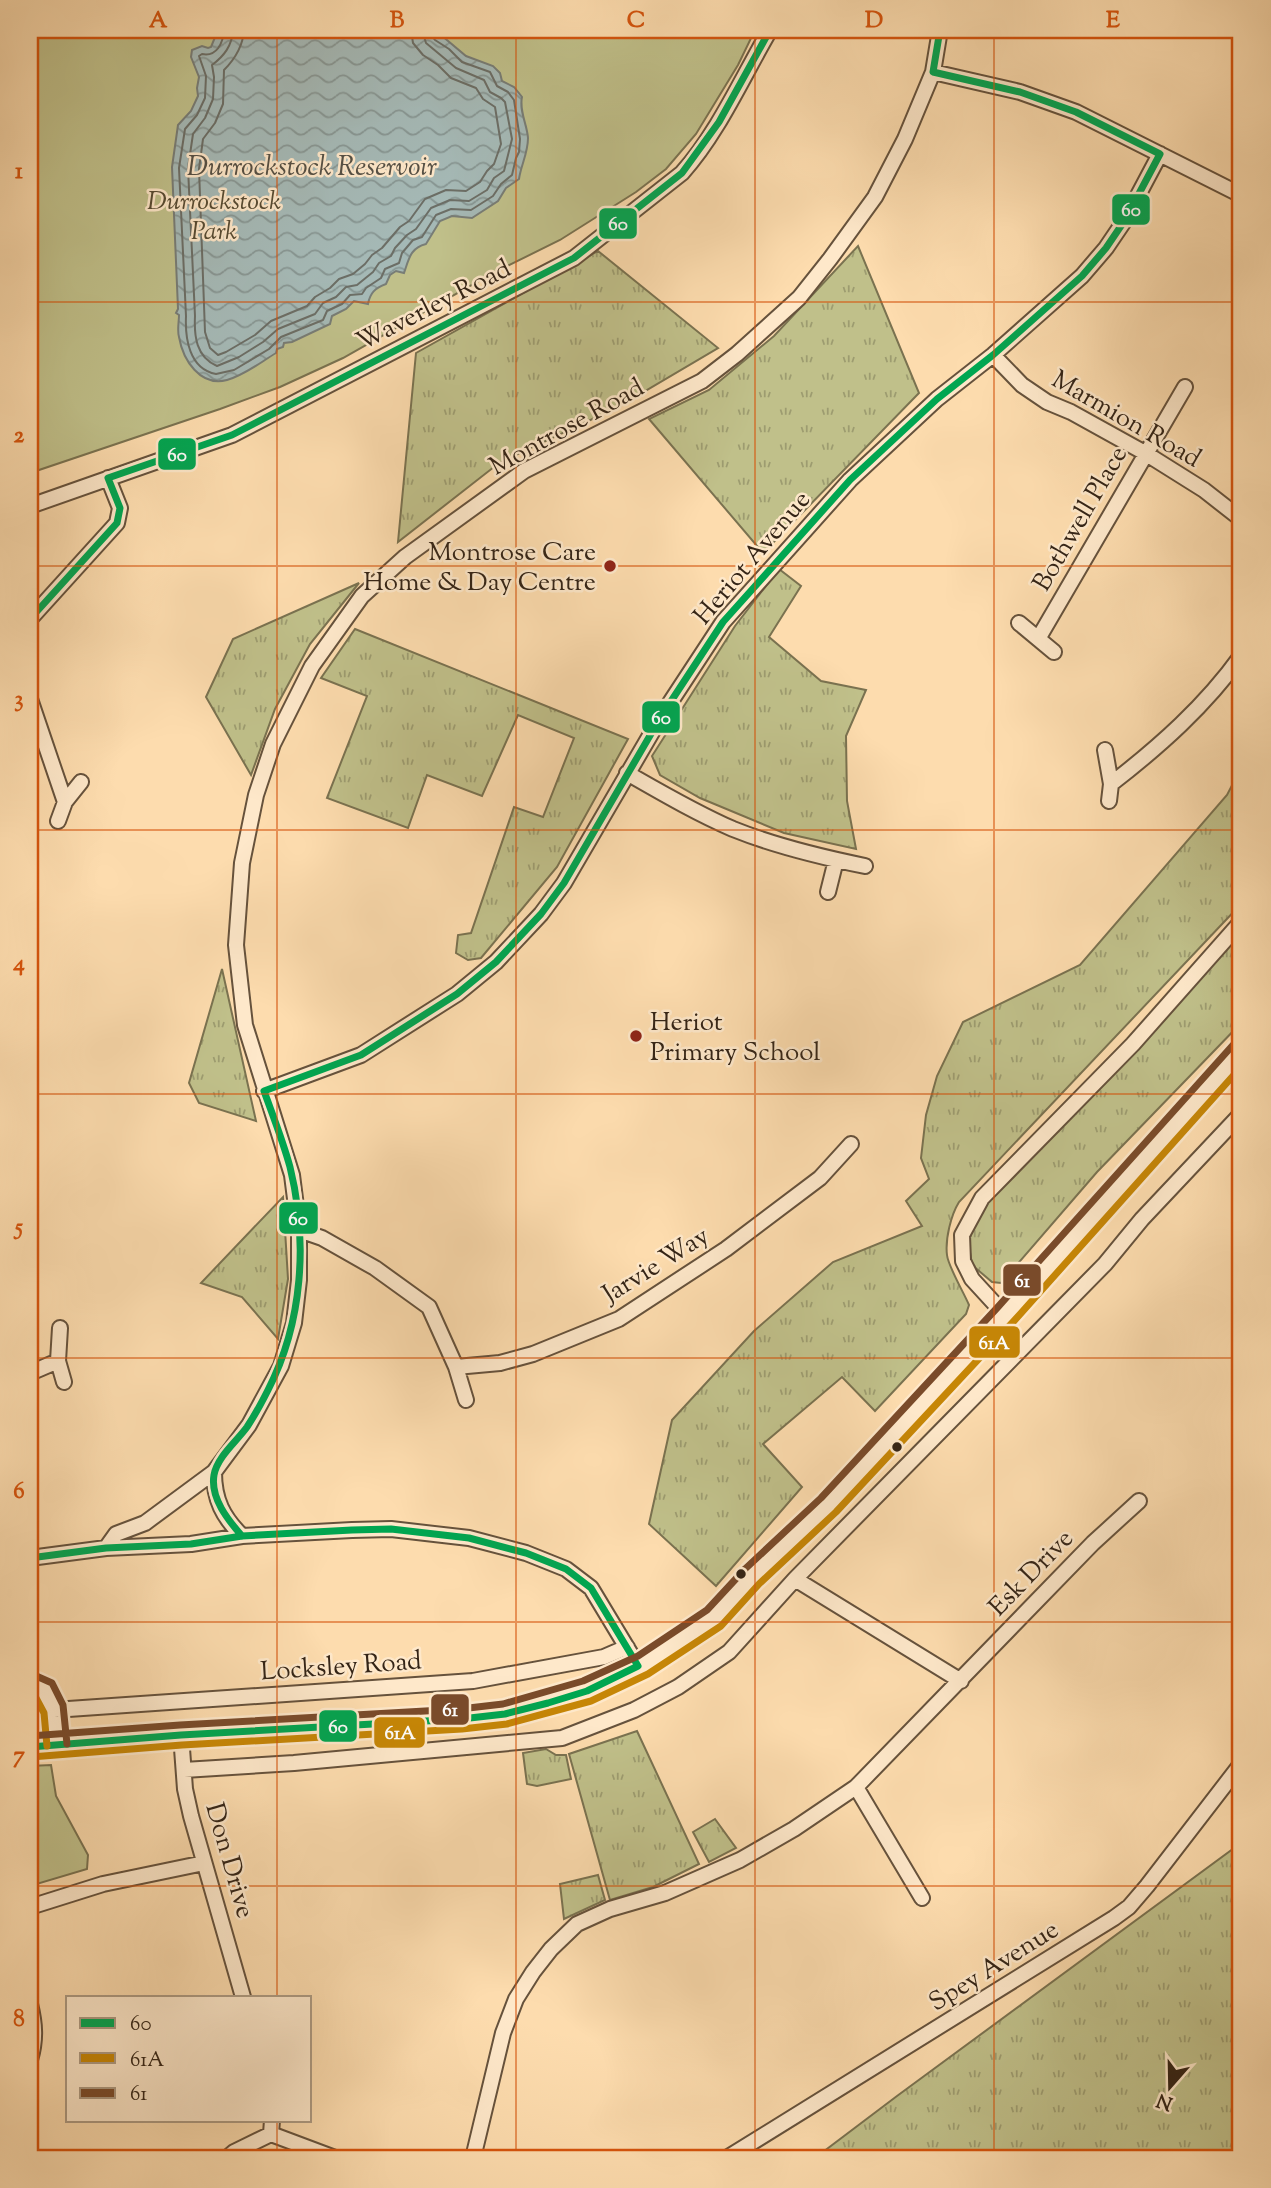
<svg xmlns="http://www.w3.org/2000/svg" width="1271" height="2188" font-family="'Sorts Mill Goudy',serif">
<defs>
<pattern id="grass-tufts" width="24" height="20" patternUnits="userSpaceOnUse" patternTransform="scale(1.75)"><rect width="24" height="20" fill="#c0c08a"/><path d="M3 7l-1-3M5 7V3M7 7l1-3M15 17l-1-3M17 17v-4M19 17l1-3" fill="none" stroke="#9d9c70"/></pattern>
<pattern id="water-waves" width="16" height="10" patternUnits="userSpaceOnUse" patternTransform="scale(1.75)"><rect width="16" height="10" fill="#a5b9b6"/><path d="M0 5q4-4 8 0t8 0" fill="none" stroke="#879693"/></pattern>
</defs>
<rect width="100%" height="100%" fill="#fddcae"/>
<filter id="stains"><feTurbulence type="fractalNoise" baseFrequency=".00286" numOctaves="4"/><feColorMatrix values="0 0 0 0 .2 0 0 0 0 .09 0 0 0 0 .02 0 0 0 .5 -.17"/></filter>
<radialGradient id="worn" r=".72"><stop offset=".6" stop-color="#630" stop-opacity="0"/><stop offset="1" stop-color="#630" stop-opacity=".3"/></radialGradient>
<path fill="url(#grass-tufts)" stroke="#7a7250" stroke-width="2" d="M 858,246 L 919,393 L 763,553 L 649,419 L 709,390 L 774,336 Z
M 598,251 L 718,348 L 618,407 L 499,463 L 398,542 L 416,353 Z
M 779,569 L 801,586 L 769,637 L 821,681 L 866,690 L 846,736 L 847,801 L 856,849 L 784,833 L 700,798 L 660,775 L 652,756 L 735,626 Z
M 359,583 L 310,644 L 275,709 L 251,775 L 206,697 L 233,639 Z
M 355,629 L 628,739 L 557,867 L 481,958 L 468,960 L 456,953 L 458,935 L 471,933 L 514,807 L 543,817 L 574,738 L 518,715 L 482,796 L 427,775 L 408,828 L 327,798 L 367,696 L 321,678 Z
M 1240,770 L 1241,904 L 959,1202 C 951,1215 945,1239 947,1255 C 948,1266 964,1293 969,1305 L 966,1314 L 875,1411 L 842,1377 L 763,1444 L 802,1487 L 716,1586 L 649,1524 L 672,1420 L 754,1331 L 833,1262 L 922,1226 L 906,1201 L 929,1179 L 921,1158 L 926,1115 L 937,1076 L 963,1022 L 1080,965 L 1227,795 Z
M 1241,931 L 1241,1023 L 1097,1172 L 1001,1283 L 992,1282 L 972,1265 L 968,1240 L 982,1208 Z
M 222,969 L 256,1121 L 199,1103 L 189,1083 Z
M 283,1197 L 288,1279 L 278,1339 L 242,1297 L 201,1283 Z
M 637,1731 L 699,1864 L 653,1887 L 610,1900 L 569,1754 Z
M 546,1749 L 556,1755 L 566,1755 L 571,1779 L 537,1786 L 527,1784 L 523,1753 Z
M 715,1819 L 736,1848 L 709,1862 L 693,1832 Z
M 1241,1843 L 1241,2153 L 1239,2158 L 815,2158 L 897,2096 Z
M 598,1875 L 605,1900 L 564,1919 L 560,1884 Z"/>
<path fill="#c0c08a" stroke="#7a7250" stroke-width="2" d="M 30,30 L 755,30 L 738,65 L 696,134 L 666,169 L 636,192 L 560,240 L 493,273 L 343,358 L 280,387 L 220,409 L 30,473 Z
M 51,1765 L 56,1796 L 88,1855 L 87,1869 L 30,1886 L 30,1766 Z"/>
<path fill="url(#water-waves)" stroke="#787d76" stroke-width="2" d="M 218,30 L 435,30 L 466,56 L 493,66 L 500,73 L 502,81 L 514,87 L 522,97 C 519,111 527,124 528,138 C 528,153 521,165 519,179 L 506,188 L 498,201 L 472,218 L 452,216 L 440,221 L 426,244 C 410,248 409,259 404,273 L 396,271 L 390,275 L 386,284 C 375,288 370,293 368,304 L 354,301 L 346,309 L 332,316 L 330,324 L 292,342 L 284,343 L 283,347 L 277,349 L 276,353 C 261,362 245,375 227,380 C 200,387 183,360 179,337 C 177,330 179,322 179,315 L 176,313 L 178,309 L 172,167 L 178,125 L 191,111 L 198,96 L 197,88 L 199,77 L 191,57 L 192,50 L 202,46 L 208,48 L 211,47 Z"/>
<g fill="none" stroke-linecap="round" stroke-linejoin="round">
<path stroke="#6c6e66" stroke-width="2" d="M 224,30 C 223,43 217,57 202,54 L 199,56 L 206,76 L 205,98 L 197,115 L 185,129 L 179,168 L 186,316 C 185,338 189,369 216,374 L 234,370 L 269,349 L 281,337 L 323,320 L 327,311 L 342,304 L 350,295 L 362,294 L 366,288 L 381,278 L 385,269 L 399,263 L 402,253 L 413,240 L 422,237 L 436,215 L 451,209 L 471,210 L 493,196 L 501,184 L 512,175 L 516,158 L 519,152 L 520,139 L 514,100 L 508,92 L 497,86 L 490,72 L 462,62 L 449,49 L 435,40 L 431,35 L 430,30
M 233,30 C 232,46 224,56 212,65 L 214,77 L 213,99 L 205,118 L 193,134 L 188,168 L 195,316 C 194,336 196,357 217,366 L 239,357 L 263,342 L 278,329 L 315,314 L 323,303 L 336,297 L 346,287 L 357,285 L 373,272 L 379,263 L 391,256 L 395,248 L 407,235 L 416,229 L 431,208 L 450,200 L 469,201 L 487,190 L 494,178 L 504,171 L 512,139 L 505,102 L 501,98 L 490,92 L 484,80 L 456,68 L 426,43 L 422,30
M 244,30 C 243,45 235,59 224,70 L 223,104 L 215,123 L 203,139 L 199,169 L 205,332 L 210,348 L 218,355 L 226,352 L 255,335 L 271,321 L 307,306 L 315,297 L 330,288 L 339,279 L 353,274 L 365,264 L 372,255 L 382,248 L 400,227 L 409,221 L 425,199 L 446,190 L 466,191 L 480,182 L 487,171 L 494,164 L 501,144 L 495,107 L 483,99 L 476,88 L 451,78 L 438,65 L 423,55 L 413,43 L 411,30"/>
<g stroke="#66523c" stroke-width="18">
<path id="minor" d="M 933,72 L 1020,92 L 1076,112 L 1241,195
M 993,355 L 1022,385 L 1047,402 L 1071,412 L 1145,453 L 1204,490 L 1241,519
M 30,506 L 232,435 L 574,258 L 682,173 C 718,133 743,76 770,30
M 30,619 L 117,523 L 120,508 L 108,478
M 1019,623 L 1054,652
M 1038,639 L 1185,387
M 30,699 L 65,802
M 1105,750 L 1111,784 L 1109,801
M 627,773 C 662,793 696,813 733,829 C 775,846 821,857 865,866
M 1111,784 C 1160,746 1205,706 1241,656
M 58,821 L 65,802 L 81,782
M 828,892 L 836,860
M 264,1091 L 361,1055 L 457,994 L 496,962 L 541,914 L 564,883 L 662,715 L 723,622 L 850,480 L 937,399 L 993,355 L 1082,276 L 1106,248 L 1125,220 L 1160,154
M 299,1230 L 322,1238 L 375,1268 L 429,1307 L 456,1367 L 466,1400
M 1005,1315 L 972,1279 L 963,1261 L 962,1235 L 982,1198 L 1133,1044 L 1241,922
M 60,1328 L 58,1361 L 64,1382
M 456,1367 L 500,1363 L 533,1354 L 619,1319 L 726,1249 L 820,1178 L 851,1144
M 30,1373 L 58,1361
M 214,1472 C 214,1500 223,1517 242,1536
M 106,1548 L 116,1534 L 145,1523 L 214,1472 L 249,1425 L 281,1366 L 294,1323 L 299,1280 L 299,1230 L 292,1175 L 245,1025 L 236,945 L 242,863 L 256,795 L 273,744 L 312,666 L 362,596 L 405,557 L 524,471 L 702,381 L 737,354 L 799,298 L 830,259 L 875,197 L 905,139 L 933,72 L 940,30
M 30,1558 L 106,1548 L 191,1544 L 242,1536 L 352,1530 L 391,1529 L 469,1538 L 526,1553 L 566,1569 L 591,1588 L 638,1666
M 795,1579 L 961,1681
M 30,1685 L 44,1690 L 54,1710 L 57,1745
M 54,1710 L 473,1681 L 604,1657 L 627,1647
M 181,1735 L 185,1789 L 191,1816 L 243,1997
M 184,1770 L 294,1763 L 562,1738 L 634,1710 L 678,1687 L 729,1652 L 795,1579 L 1105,1264 L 1142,1219 L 1241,1114
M 856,1787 L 922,1898
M 30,1907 L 103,1884 L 204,1863
M 30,2004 C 35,2024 36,2040 30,2060
M 271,2134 L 335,2158
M 227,2158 L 234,2152 L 271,2134 L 272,2120
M 473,2158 L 503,2033 L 516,1999 L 533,1972 L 551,1949 L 577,1924 L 610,1909 L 665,1893 L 740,1860 L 794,1829 L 856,1787 L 1093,1543 L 1139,1501
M 727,2158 L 1114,1918 L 1129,1907 L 1147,1886 L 1241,1764"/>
</g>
<g stroke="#66523c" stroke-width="21">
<path id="tertiary" d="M 30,1747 L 181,1735 L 461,1719 L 505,1714 L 587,1691 L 643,1665 L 714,1618 L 752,1577 L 828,1505 L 1005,1315 L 1241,1052"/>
</g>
<use href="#minor" stroke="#fee8ca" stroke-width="14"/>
<use href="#tertiary" stroke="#fee8ca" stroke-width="18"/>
<g stroke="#fee8ca" stroke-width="12">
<path id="bus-1" d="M 30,619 L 117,523 L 120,508 L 108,478 L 232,435 L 574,258 L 682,173 L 719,122 L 770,30
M 242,1536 C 228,1520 210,1498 214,1475 C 217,1457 237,1441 247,1427 C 255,1415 262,1402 268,1390 C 303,1322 308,1240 290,1167 C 283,1141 273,1116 264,1091 L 361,1055 L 457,994 L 496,962 L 541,914 L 564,883 L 662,715 L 723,622 L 850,480 L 937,399 L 993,355 L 1082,276 L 1106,248 L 1125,220 L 1160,154 L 1076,112 L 1020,92 L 933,72 L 940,30
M 30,1558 L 106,1548 L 191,1544 L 242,1536 L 352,1530 L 391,1529 L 469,1538 L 526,1553 L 566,1569 L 591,1588 L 638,1666
M 30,1747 L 181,1735 L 461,1719 L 505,1714 L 548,1703 L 587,1691 L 638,1666"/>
</g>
<g stroke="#fee8ca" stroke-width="12">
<path id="bus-2" d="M 30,1696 L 36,1698 L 44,1713 L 47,1746
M 31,1757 L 182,1745 L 462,1729 L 507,1724 L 591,1701 L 648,1674 L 721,1626 L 759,1584 L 836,1512 L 1013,1322 L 1241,1067"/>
</g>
<g stroke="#fee8ca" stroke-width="12">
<path id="bus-3" d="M 34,1675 L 52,1683 L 63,1705 L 67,1744
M 30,1736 L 180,1725 L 460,1709 L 503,1704 L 583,1681 L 638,1656 L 707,1610 L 745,1569 L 821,1498 L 997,1308 L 1233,1045"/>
</g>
<use href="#bus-1" stroke="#00a651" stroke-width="7"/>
<use href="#bus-2" stroke="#c68606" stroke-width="7"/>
<use href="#bus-3" stroke="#7a4b2a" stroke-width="7"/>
</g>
<path fill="none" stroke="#d6540d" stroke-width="2" stroke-opacity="0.55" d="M 277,30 L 277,1997M 516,30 L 516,2158M 755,30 L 755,2158M 994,30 L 994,2158M 30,302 L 1241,302M 30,566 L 1241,566M 30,830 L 1241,830M 30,1094 L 1241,1094M 30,1358 L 1241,1358M 30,1622 L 1241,1622M 30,1886 L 1241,1886M 277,2120 L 277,2158"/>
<g fill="#8f2418" stroke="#fee8ca" stroke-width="2.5">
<circle cx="610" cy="566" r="7"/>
<circle cx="636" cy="1036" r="7"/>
</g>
<g fill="#342416" stroke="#fee8ca" stroke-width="2.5">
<circle cx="897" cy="1447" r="6"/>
<circle cx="741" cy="1574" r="6"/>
</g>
<g text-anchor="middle" stroke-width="5" stroke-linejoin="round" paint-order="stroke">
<g font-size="26" font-style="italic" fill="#574b33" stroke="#fee8ca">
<text x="214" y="209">Durrockstock<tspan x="214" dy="30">Park</tspan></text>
</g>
<g font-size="26" fill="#342416" stroke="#fee8ca">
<text transform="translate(433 304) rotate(-27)" y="9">Waverley Road</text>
<text transform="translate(1127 418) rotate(30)" y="9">Marmion Road</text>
<text transform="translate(566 426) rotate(-29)" y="9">Montrose Road</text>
<text transform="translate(1079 518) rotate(-60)" y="9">Bothwell Place</text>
<text transform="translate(751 557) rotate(-50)" y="9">Heriot Avenue</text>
<text transform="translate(655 1264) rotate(-32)" y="9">Jarvie Way</text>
<text transform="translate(1030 1572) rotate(-46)" y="9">Esk Drive</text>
<text transform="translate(341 1665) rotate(-4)" y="9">Locksley Road</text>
<text transform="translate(231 1860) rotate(74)" y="9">Don Drive</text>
<text transform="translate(993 1965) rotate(-32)" y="9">Spey Avenue</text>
</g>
<g font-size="26" fill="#342416" stroke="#fee8ca" text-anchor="end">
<text x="596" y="560">Montrose Care<tspan x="596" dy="30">Home &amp; Day Centre</tspan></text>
<text x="650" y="1030" text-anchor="start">Heriot<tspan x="650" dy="30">Primary School</tspan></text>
</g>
<g font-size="28" font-style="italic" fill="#565146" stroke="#fee8ca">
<text x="312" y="175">Durrockstock Reservoir</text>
</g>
</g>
<g stroke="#fee8ca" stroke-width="2.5">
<rect x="1111" y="193" width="40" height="33" rx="7" fill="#00a651"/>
<rect x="598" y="207" width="40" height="33" rx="7" fill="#00a651"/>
<rect x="157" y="437" width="40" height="34" rx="7" fill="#00a651"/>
<rect x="641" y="700" width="40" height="34" rx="7" fill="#00a651"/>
<rect x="278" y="1201" width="41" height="34" rx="7" fill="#00a651"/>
<rect x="1002" y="1263" width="40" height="34" rx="7" fill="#7a4b2a"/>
<rect x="968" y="1325" width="53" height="34" rx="7" fill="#c68606"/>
<rect x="430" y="1693" width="40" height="33" rx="7" fill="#7a4b2a"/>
<rect x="318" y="1709" width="40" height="34" rx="7" fill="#00a651"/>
<rect x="373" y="1716" width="53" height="33" rx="7" fill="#c68606"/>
</g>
<g font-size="19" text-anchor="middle" font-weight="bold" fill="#fff">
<text x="1131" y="216">60</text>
<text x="618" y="230">60</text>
<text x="177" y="461">60</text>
<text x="661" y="724">60</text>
<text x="298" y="1225">60</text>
<text x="1022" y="1287">61</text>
<text x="994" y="1349">61A</text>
<text x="450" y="1716">61</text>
<text x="338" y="1733">60</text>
<text x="400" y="1739">61A</text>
</g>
<rect width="1271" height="2188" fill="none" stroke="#fddcae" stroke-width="77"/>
<rect x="66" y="1996" width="245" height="126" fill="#fee8ca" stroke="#ad9a82" stroke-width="2"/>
<rect x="80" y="2018" width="35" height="10" fill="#00a651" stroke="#ad9a82" stroke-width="2"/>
<text x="130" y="2030" font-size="21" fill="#342416">60</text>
<rect x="80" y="2053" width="35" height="10" fill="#c68606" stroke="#ad9a82" stroke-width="2"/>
<text x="130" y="2066" font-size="21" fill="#342416">61A</text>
<rect x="80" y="2088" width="35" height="10" fill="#7a4b2a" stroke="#ad9a82" stroke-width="2"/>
<text x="130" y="2100" font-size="21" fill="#342416">61</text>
<g transform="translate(1170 2087) rotate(200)" stroke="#fee8ca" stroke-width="5" paint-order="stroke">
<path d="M0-5L12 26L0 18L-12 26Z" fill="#342416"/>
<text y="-10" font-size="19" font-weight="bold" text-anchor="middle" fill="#342416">N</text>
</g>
<rect x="38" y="38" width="1194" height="2112" fill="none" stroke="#d6540d" stroke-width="2.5"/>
<g font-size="23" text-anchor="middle" font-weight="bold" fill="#d6540d">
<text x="158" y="27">A</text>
<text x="397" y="27">B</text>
<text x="636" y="27">C</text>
<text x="874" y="27">D</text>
<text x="1113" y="27">E</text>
<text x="19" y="178">1</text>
<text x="19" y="442">2</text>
<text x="19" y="706">3</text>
<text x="19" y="970">4</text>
<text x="19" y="1234">5</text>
<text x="19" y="1498">6</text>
<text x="19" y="1762">7</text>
<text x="19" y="2026">8</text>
</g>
<rect width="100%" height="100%" filter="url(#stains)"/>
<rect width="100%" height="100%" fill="url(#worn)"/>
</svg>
